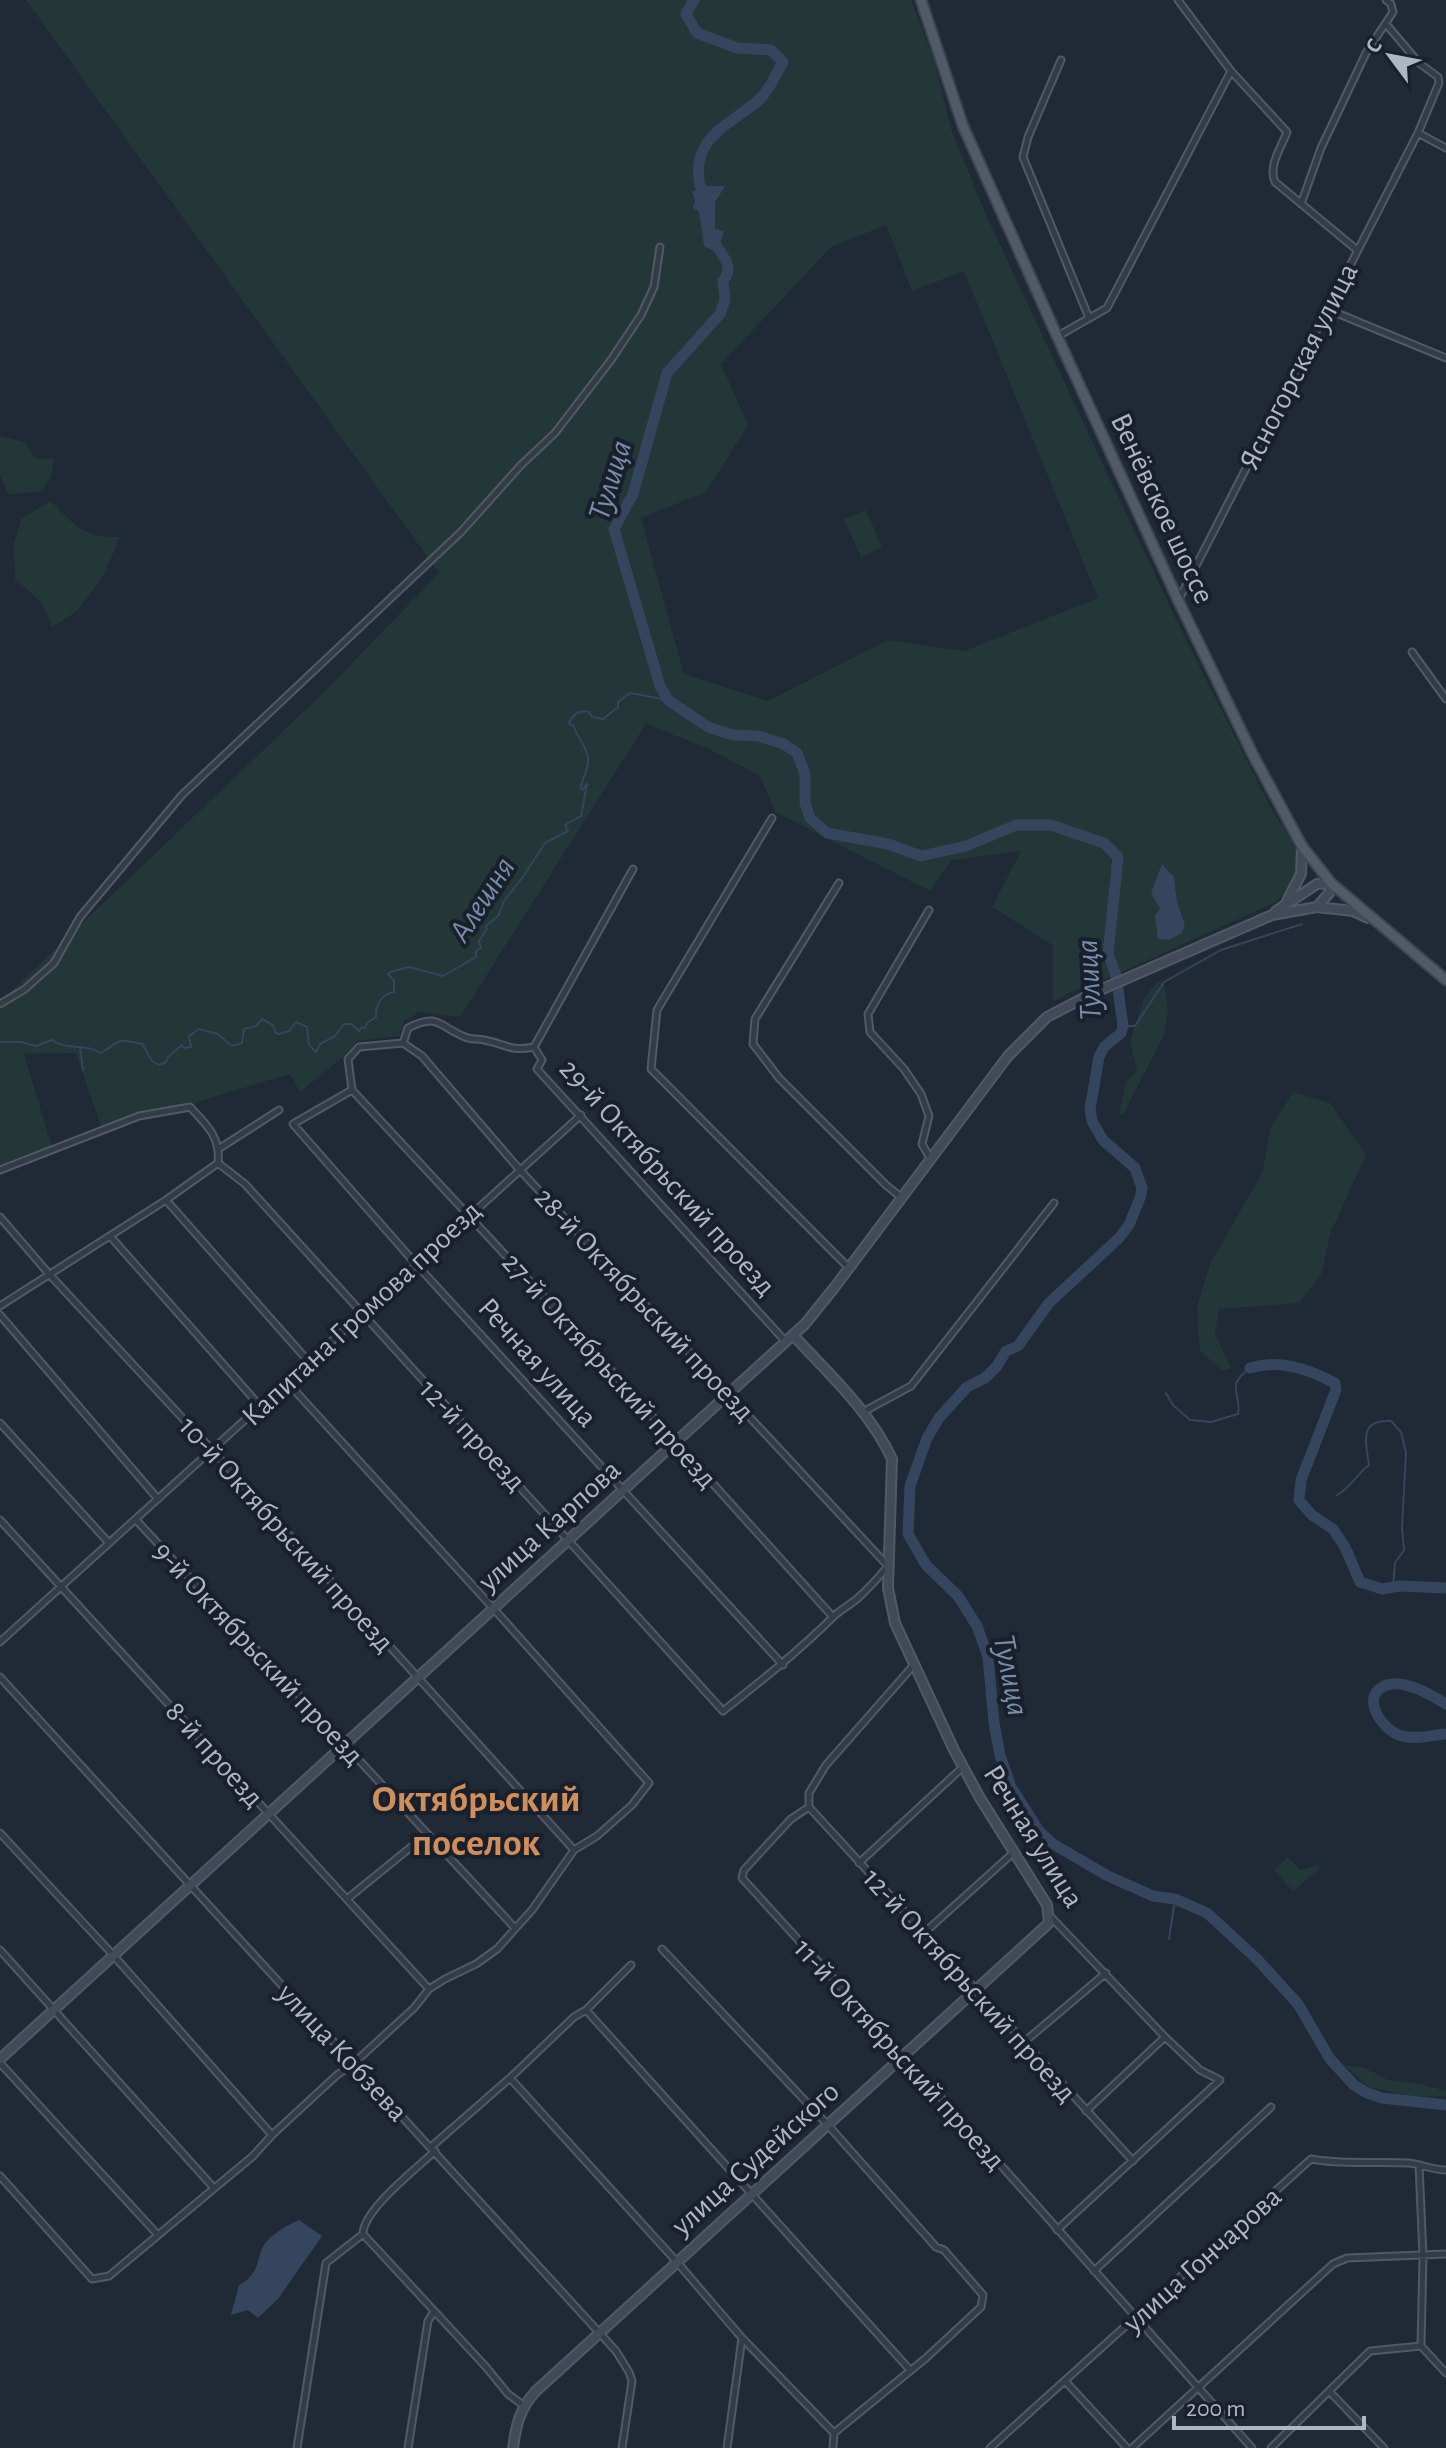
<svg xmlns="http://www.w3.org/2000/svg" width="1446" height="2448" font-family="'Alegreya Sans',sans-serif">
<rect width="100%" height="100%" fill="#202936"/>
<path fill="#233638" fill-rule="evenodd" d="M 26,0 L 911,0 L 933,57 L 951,129 L 986,215 L 1179,626 L 1272,810 L 1295,843 L 1298,864 L 1296,876 L 1289,890 L 1276,902 L 1102,981 L 1068,993 L 1053,1002 L 1053,945 L 992,907 L 1021,851 L 952,860 L 930,891 L 775,812 L 760,776 L 707,748 L 646,724 L 460,1017 L 420,1012 L 404,1021 L 399,1036 L 357,1041 L 343,1057 L 300,1092 L 290,1074 L 197,1102 L 190,1112 L 142,1120 L 104,1135 L 76,1053 L 24,1054 L 54,1154 L 0,1174 L 0,1002 L 324,692 L 439,573 ZM 701,179 L 707,186 L 711,187 L 719,199 L 715,203 L 715,229 L 718,231 L 721,247 L 710,250 L 705,239 L 699,212 L 693,208 L 696,186 L 694,180 ZM 886,225 L 912,291 L 964,271 L 1098,598 L 964,651 L 888,640 L 768,701 L 684,674 L 641,518 L 706,492 L 748,425 L 721,364 L 831,247 ZM 1162,865 L 1174,878 L 1177,902 L 1185,925 L 1155,915 L 1160,909 L 1152,893 Z
M 0,436 L 25,442 L 35,458 L 54,459 L 51,477 L 42,491 L 8,495 L 0,475 Z
M 50,501 C 75,525 83,538 120,537 L 104,575 L 78,610 L 52,627 L 42,603 L 15,579 L 14,543 L 21,519 Z
M 866,510 L 882,547 L 861,558 L 844,519 Z
M 1157,982 L 1164,982 L 1168,1010 L 1164,1035 L 1123,1115 L 1119,1113 L 1126,1082 L 1137,1070 L 1130,1042 L 1144,998 Z
M 1293,1092 L 1330,1103 L 1366,1155 L 1330,1234 L 1322,1273 L 1299,1303 L 1219,1309 L 1215,1334 L 1231,1368 L 1223,1371 L 1200,1351 L 1197,1307 L 1210,1264 L 1263,1171 L 1270,1129 Z
M 1288,1857 L 1300,1870 L 1317,1865 L 1320,1869 L 1293,1891 L 1274,1870 Z
M 1344,2065 L 1364,2068 L 1388,2080 L 1420,2084 L 1446,2091 L 1446,2096 L 1412,2097 L 1369,2087 Z"/>
<path fill="#34455d" d="M 698,173 L 702,174 L 701,179 L 707,186 L 725,186 L 715,203 L 715,229 L 724,231 L 720,243 L 727,253 L 725,257 L 704,246 L 699,212 L 693,208 L 695,200 L 692,192 L 696,190 L 694,180 Z
M 1162,864 L 1174,877 L 1177,902 L 1185,925 L 1182,933 L 1169,940 L 1158,939 L 1155,915 L 1160,909 L 1151,893 Z
M 299,2220 L 322,2236 L 278,2299 L 258,2318 L 248,2310 L 231,2315 L 239,2285 C 262,2274 256,2253 266,2242 C 275,2232 287,2225 299,2220 Z"/>
<g fill="none" stroke-linecap="round" stroke-linejoin="round">
<path stroke="#34455d" stroke-width="2" d="M 1123,1026 L 1135,1026 L 1164,982 L 1221,950 L 1302,924
M 0,1042 L 21,1042 L 36,1046 L 52,1040 C 67,1051 86,1043 101,1053 C 123,1040 114,1038 142,1044 L 152,1061 L 159,1065 L 166,1062 L 168,1057 L 182,1045 L 184,1048 L 191,1047 L 189,1036 L 199,1029 C 206,1031 214,1032 219,1035 C 229,1042 228,1049 242,1043 L 244,1029 L 256,1026 L 262,1019 L 273,1025 L 276,1033 L 279,1034 L 289,1031 L 296,1022 L 307,1027 L 309,1045 L 316,1052 L 320,1044 L 335,1036 L 344,1024 L 351,1024 L 359,1031 L 361,1028 L 365,1028 L 367,1023 L 376,1017 C 375,1005 382,994 394,992 L 394,981 L 388,974 L 390,972 L 409,967 L 443,976 L 476,957 L 476,951 L 481,948 L 479,941 L 487,929 L 486,926 L 499,915 L 504,901 L 523,877 L 545,843 L 568,831 L 565,825 L 581,816 L 587,784 L 582,790 L 581,787 C 582,778 588,770 588,762 C 589,748 577,738 573,725 L 569,724 C 572,714 579,710 589,712 L 592,717 L 603,719 L 618,707 L 618,702 L 630,693 L 668,700
M 80,1048 L 83,1070
M 1166,1393 L 1173,1405 L 1190,1420 L 1211,1422 L 1238,1414 C 1242,1390 1224,1388 1250,1368
M 1337,1495 C 1351,1487 1356,1475 1369,1465 C 1366,1442 1358,1419 1391,1421 L 1401,1432 L 1406,1453 L 1402,1528 L 1404,1550 L 1395,1563 L 1393,1587
M 1169,1939 L 1175,1899"/>
<path stroke="#34455d" stroke-width="11" d="M 694,0 L 686,14 L 697,33 L 737,48 L 771,50 L 783,62 C 776,74 770,89 760,99 C 729,126 690,137 700,186
M 716,245 C 723,258 735,266 723,281 L 725,300 L 720,314 L 667,373 L 633,494 L 614,529 L 660,686 L 668,700 L 708,727 L 733,735 L 758,736 L 784,744 L 797,753 L 805,774 L 805,803 L 810,818 L 827,833 L 888,844 L 921,856 L 966,846 L 1016,825 L 1051,825 L 1104,843 L 1118,857 L 1108,954 L 1116,975 L 1123,1026 L 1121,1033 L 1104,1047 L 1099,1057 L 1090,1109 L 1092,1121 L 1103,1140 L 1135,1168 L 1142,1188 L 1140,1198 L 1129,1225 L 1119,1238 L 1049,1303 L 1018,1346 L 1006,1351 L 997,1366 L 985,1378 L 967,1387 L 939,1418 L 927,1438 L 910,1486 L 908,1534 L 926,1565 L 958,1596 L 977,1626 L 988,1657 L 994,1723 L 1000,1755 L 1011,1787 L 1039,1831 L 1053,1844 L 1108,1876 L 1153,1896 L 1175,1899 L 1207,1913 L 1257,1959 L 1298,2004 L 1330,2059 L 1354,2085 L 1367,2093 L 1382,2098 L 1446,2105
M 1250,1368 C 1280,1359 1308,1369 1335,1383 L 1336,1390 L 1301,1480 L 1299,1500 L 1312,1515 L 1333,1529 L 1345,1547 L 1360,1582 L 1382,1589 L 1399,1586 L 1446,1588
M 1446,1704 C 1432,1695 1404,1679 1387,1685 C 1358,1695 1382,1731 1402,1736 C 1416,1740 1432,1735 1446,1734"/>
<g stroke="#515964" stroke-width="9">
<path id="street" d="M 1178,0 L 1231,71 L 1287,132 C 1281,148 1268,166 1275,182 L 1357,250
M 1061,60 L 1028,137 L 1023,157 L 1089,318
M 1418,133 L 1446,148
M 1301,204 L 1321,148 L 1366,53 L 1393,12 L 1391,4 L 1386,0
M 1327,309 L 1446,358
M 1058,336 L 1107,308 L 1231,71
M 1179,599 L 1418,133 L 1439,83 L 1438,77 L 1419,63 L 1386,24
M 1412,652 L 1446,699
M 772,818 L 657,1010 L 651,1069 L 849,1268
M 839,883 L 755,1019 L 753,1044 L 779,1078 L 886,1185 L 902,1198
M 929,910 L 868,1014 L 870,1032 L 904,1069 L 921,1094 L 929,1116 L 922,1144 L 930,1158
M 0,1004 L 25,989 L 54,963 L 80,917 L 182,795 L 461,532 L 520,466 L 555,433 L 611,360 L 641,315 L 654,287 L 660,247
M 403,1043 L 408,1028 C 439,1012 439,1027 465,1037 C 471,1040 478,1038 484,1040 C 507,1044 509,1052 534,1047
M 534,1047 L 542,1060 L 537,1069 L 786,1342
M 534,1047 L 633,869
M 352,1090 L 293,1124 L 415,1263 L 783,1665
M 352,1090 L 561,1315 L 833,1617
M 352,1090 L 348,1059 L 359,1047 L 403,1043
M 220,1148 L 279,1110
M 218,1163 L 245,1184 L 723,1711 C 761,1681 799,1651 833,1617 C 840,1610 850,1605 858,1598 C 869,1588 879,1577 888,1566 L 519,1169 L 422,1056 L 403,1043
M 0,1170 L 139,1116 L 190,1107 C 207,1125 221,1138 218,1163
M 166,1200 L 309,1362
M 0,1217 L 49,1274 L 213,1451 L 574,1850
M 110,1236 L 260,1406
M 0,1306 L 166,1200 L 218,1163
M 0,1315 L 158,1499
M 863,1412 L 911,1386 L 1054,1203
M 0,1423 L 109,1543
M 0,1520 L 429,1989
M 136,1520 L 514,1927
M 0,1642 L 581,1115
M 913,1666 L 826,1765 L 809,1793 L 809,1807 L 791,1819 L 744,1870 L 742,1878 L 904,2056 L 1252,2448
M 0,1677 L 616,2351 L 629,2372 L 632,2381 L 622,2448
M 809,1807 L 1133,2161
M 0,1833 L 114,1956 L 272,2135
M 859,1863 L 963,1767
M 347,1899 L 411,1847
M 1050,1916 L 1165,2037 L 1200,2070 L 1220,2080 L 1057,2230
M 923,1934 L 1013,1853
M 662,1949 L 827,2124 L 936,2247 L 944,2250 L 983,2295 L 981,2307 L 926,2358 L 834,2433 L 833,2448
M 0,1950 L 213,2187
M 586,2010 L 910,2370
M 1023,2043 L 1106,1973
M 0,2063 L 158,2235
M 510,2078 L 676,2261 L 742,2338 L 834,2433
M 1086,2111 L 1165,2037
M 431,2147 L 510,2078 L 574,2017 L 586,2010 L 631,1965
M 1419,2165 L 1423,2256 L 1421,2346 L 1446,2373
M 0,2176 L 92,2279 L 109,2276 L 253,2156 L 272,2135 L 337,2075 L 353,2064 L 414,2008 L 429,1989 L 445,1979 L 476,1964 L 497,1949 L 532,1910 L 574,1850 L 597,1836 L 632,1805 L 649,1783 L 493,1608 L 287,1382
M 363,2234 L 486,2367 L 508,2394 L 523,2405
M 1094,2271 L 1271,2107
M 1066,2382 L 1127,2448
M 1329,2391 L 1384,2448
M 297,2448 L 326,2263 L 363,2234 C 363,2210 416,2169 435,2151
M 408,2448 L 428,2321 L 433,2313
M 727,2448 L 742,2338
M 990,2448 L 1311,2159 C 1343,2165 1375,2161 1408,2163 C 1422,2164 1432,2170 1446,2170
M 1132,2448 L 1333,2264 L 1347,2258 L 1446,2254
M 1271,2448 L 1370,2351 L 1421,2346"/>
</g>
<g stroke="#515964" stroke-width="12">
<path id="secondary" d="M 1287,901 L 1301,874 L 1302,846
M 1276,911 L 1317,884 L 1331,883 L 1330,892 L 1317,907
M 0,2059 L 805,1324 L 834,1288 L 1008,1056 L 1047,1017 L 1091,994 L 1272,915 L 1317,907 L 1353,911 L 1368,918
M 513,2448 C 516,2425 520,2408 536,2391 L 1049,1923 L 1047,1905 L 980,1798 L 954,1750 L 895,1623 L 888,1588 L 892,1459 C 870,1411 828,1373 793,1335"/>
</g>
<g stroke="#3d4450" stroke-width="13">
<path id="primary" d="M 921,0 L 963,126 L 1057,336 L 1178,600 L 1253,755 L 1302,846 L 1331,883 L 1446,980"/>
</g>
<use href="#street" stroke="#333b46" stroke-width="5"/>
<use href="#secondary" stroke="#424a59" stroke-width="8"/>
<use href="#primary" stroke="#515a67" stroke-width="9"/>
</g>
<g text-anchor="middle" stroke-width="8" stroke-linejoin="round" paint-order="stroke">
<g font-size="30" fill="#aeb6c3" stroke="#19202b">
<text transform="translate(1298 366) rotate(-63)" y="10">Ясногорская улица</text>
<text transform="translate(1163 508) rotate(65)" y="10">Венёвское шоссе</text>
<text transform="translate(668 1177) rotate(48)" y="10">29-й Октябрьский проезд</text>
<text transform="translate(645 1304) rotate(47)" y="10">28-й Октябрьский проезд</text>
<text transform="translate(361 1313) rotate(-43)" y="10">Капитана Громова проезд</text>
<text transform="translate(538 1362) rotate(48)" y="10">Речная улица</text>
<text transform="translate(610 1370) rotate(48)" y="10">27-й Октябрьский проезд</text>
<text transform="translate(473 1435) rotate(47)" y="10">12-й проезд</text>
<text transform="translate(549 1525) rotate(-42)" y="10">улица Карпова</text>
<text transform="translate(287 1534) rotate(48)" y="10">10-й Октябрьский проезд</text>
<text transform="translate(259 1653) rotate(47)" y="10">9-й Октябрьский проезд</text>
<text transform="translate(215 1754) rotate(48)" y="10">8-й проезд</text>
<text transform="translate(1034 1836) rotate(58)" y="10">Речная улица</text>
<text transform="translate(970 1985) rotate(48)" y="10">12-й Октябрьский проезд</text>
<text transform="translate(343 2052) rotate(47)" y="10">улица Кобзева</text>
<text transform="translate(900 2054) rotate(48)" y="10">11-й Октябрьский проезд</text>
<text transform="translate(755 2158) rotate(-42)" y="10">улица Судейского</text>
<text transform="translate(1202 2259) rotate(-42)" y="10">улица Гончарова</text>
</g>
<g font-size="32" font-style="italic" fill="#768dab" stroke="#19202b">
<text transform="translate(609 480) rotate(-73)" y="11">Тулица</text>
<text transform="translate(481 899) rotate(-57)" y="11">Алешня</text>
<text transform="translate(1088 980) rotate(-93)" y="11">Тулица</text>
<text transform="translate(1012 1675) rotate(79)" y="11">Тулица</text>
</g>
<g font-size="38" font-weight="bold" fill="#cf8f5d" stroke="#19202b">
<text x="476" y="1811">Октябрьский<tspan x="476" dy="44">поселок</tspan></text>
</g>
</g>
<g transform="translate(1390 56) rotate(302)" stroke="#19202b" stroke-width="6" paint-order="stroke">
<path d="M0-6L14 30L0 20L-14 30Z" fill="#aeb6c3"/>
<text y="-12" font-size="22" font-weight="bold" text-anchor="middle" fill="#aeb6c3">С</text>
</g>
<path d="M1174 2416v12h190v-12" fill="none" stroke="#aeb6c3" stroke-width="4"/>
<text x="1186" y="2416" font-size="24" fill="#aeb6c3" stroke="#19202b" stroke-width="6" paint-order="stroke">200 m</text>
</svg>
